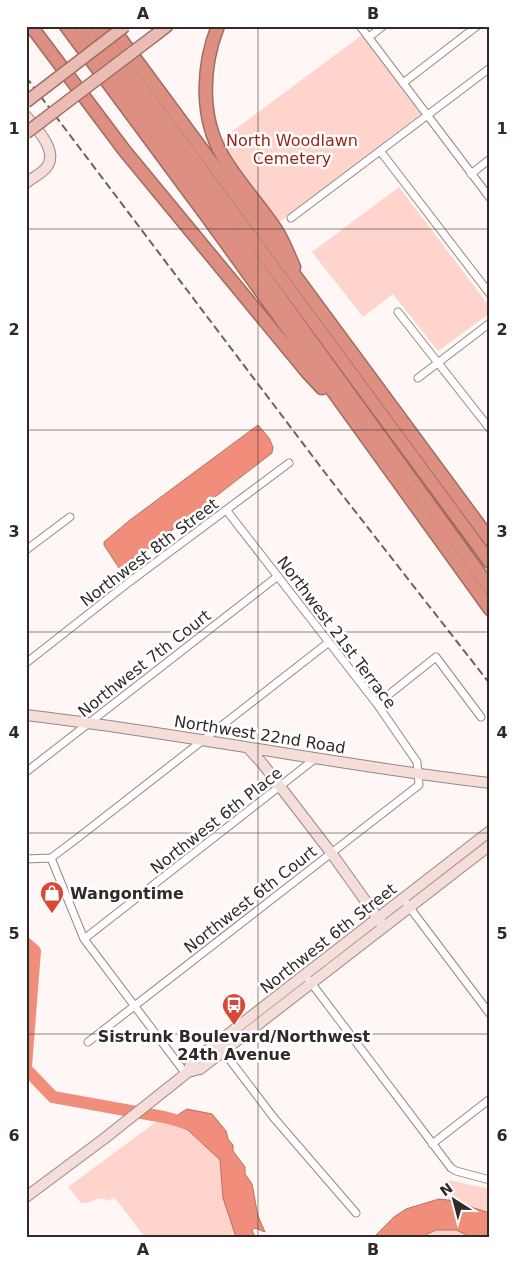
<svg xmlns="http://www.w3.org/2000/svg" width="516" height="1263" font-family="'DejaVu Sans',sans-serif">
<rect width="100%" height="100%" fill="#fff7f5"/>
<path fill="#fed4cc" d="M 362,35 L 421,114 L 278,223 L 231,157 L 222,141 L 226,136 Z
M 399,187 L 490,307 L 490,313 L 438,351 L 393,294 L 363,317 L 312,252 Z
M 160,1119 L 188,1130 L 220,1160 L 223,1198 L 236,1237 L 145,1237 L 114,1197 L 110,1201 C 93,1194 95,1204 81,1203 L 68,1187 Z
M 449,1180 L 490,1189 L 490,1213 L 448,1200 Z
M 436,1230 L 456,1230 L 471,1237 L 421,1237 Z"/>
<path fill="#f18d7b" stroke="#b76f62" d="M 258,425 L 269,438 L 273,447 L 272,453 L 128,564 L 122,569 L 119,568 L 104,545 L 104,542 L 130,520 Z
M 187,1109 L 212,1114 L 226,1131 L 228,1139 L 233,1145 L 233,1151 L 245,1167 L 245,1174 L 252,1184 L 258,1216 L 265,1232 L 255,1228 L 252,1230 L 255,1237 L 236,1237 L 223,1198 L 220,1160 L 188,1130 L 178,1126 L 179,1114 Z
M 439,1199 L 448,1200 L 490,1213 L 490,1237 L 471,1237 L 456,1230 L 436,1230 L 421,1237 L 374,1237 L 394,1217 L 406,1209 Z"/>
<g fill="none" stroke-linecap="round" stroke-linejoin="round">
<path stroke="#f18d7b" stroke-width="12" d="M 26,943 L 35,951 L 26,1066
M 26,1069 L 53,1097 L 164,1117 L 194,1125"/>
<g stroke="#988784" stroke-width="9">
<path id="street" d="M 360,26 L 490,198
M 369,37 L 383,26
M 403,83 L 477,26
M 381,152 L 490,294
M 471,174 L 490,159
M 291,218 L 490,68
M 398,312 L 490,429
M 418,378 L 490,323
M 26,550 L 70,517
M 26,663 L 124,586 L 289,463
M 377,704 L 436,657 L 481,717
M 26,772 L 278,576
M 51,858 L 84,939 L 186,1074
M 26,859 L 51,858 L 75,840 L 329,642
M 407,904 L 490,1014
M 84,939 L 316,758
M 309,980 L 451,1168 L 456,1171 L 490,1180
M 88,1042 L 419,785 L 417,762 L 377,704 L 227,511
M 217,1043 L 274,1118 L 356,1213
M 432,1144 L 490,1099"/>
</g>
<g stroke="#988784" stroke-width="12">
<path id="secondary" d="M 26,116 C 36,128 60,152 46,168 C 41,174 32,178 26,183
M 26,715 C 181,733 334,765 490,783
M 248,748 L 262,763 L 332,854 L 382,924
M 188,1072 L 191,1063 L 490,831
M 26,1197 L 105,1138 L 188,1072 L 200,1069 L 234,1043 L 490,845"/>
</g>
<g stroke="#a06c62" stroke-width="14">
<path id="primary" d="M 158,33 L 167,26"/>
</g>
<g stroke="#a06c62" stroke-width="15">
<path id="highway" d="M 31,26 L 124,150 L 307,372 L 322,388
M 66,26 L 211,222 L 490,609
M 81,26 L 221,216 L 490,588
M 96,26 L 490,562
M 111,26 L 490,540
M 218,26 C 202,66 200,117 222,155 C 238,183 261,206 278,233 C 284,243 289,256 294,267"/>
</g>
<use href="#street" stroke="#fff" stroke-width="7"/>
<use href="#secondary" stroke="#f5deda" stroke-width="10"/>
<use href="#primary" stroke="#ebbcb4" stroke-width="11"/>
<use href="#highway" stroke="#dd9082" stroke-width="12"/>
<path stroke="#6a6361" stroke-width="2" stroke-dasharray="8 4" stroke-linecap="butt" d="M 26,77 L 326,474 L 490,684"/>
<g stroke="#a06c62" stroke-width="14" stroke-linecap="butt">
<path id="primary-bridge" d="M 26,102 L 125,26
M 26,133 L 158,33"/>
</g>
<use href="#primary-bridge" stroke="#ebbcb4" stroke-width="11"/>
</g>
<path fill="none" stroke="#302928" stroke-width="1" stroke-opacity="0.55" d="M 258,26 L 258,1237M 26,229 L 490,229M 26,430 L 490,430M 26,632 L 490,632M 26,833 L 490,833M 26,1034 L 490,1034"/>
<defs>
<g id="shop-pin" transform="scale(1.25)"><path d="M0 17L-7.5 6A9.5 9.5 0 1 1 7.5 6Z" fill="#d64936" stroke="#fff"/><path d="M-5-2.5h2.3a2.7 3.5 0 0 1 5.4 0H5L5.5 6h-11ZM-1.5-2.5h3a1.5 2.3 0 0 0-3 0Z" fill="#fff"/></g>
<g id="bus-pin" transform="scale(1.25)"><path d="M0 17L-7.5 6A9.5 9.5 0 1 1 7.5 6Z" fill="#d64936" stroke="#fff"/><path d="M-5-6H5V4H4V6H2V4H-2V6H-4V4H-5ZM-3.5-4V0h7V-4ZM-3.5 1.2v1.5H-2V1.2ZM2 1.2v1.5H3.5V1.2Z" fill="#fff"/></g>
</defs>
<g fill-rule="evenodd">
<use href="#shop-pin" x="52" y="893"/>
<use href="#bus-pin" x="234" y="1005"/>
</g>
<g text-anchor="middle" stroke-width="5" stroke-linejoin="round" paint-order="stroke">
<g font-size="16" fill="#992415" stroke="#fff">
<text x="292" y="146">North Woodlawn<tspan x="292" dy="18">Cemetery</tspan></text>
</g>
<g font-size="16" fill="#302928" stroke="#fff">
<text transform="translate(149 552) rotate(-37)" y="6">Northwest 8th Street</text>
<text transform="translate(337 632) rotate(53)" y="6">Northwest 21st Terrace</text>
<text transform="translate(144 663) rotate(-38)" y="6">Northwest 7th Court</text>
<text transform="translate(260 734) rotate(9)" y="6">Northwest 22nd Road</text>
<text transform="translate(216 820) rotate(-38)" y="6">Northwest 6th Place</text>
<text transform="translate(250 899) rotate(-38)" y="6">Northwest 6th Court</text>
<text transform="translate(328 938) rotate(-38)" y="6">Northwest 6th Street</text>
</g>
<g font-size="16" font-weight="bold" fill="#302928" stroke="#fff" text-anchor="start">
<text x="70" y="899">Wangontime</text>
<text x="234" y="1042" text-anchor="middle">Sistrunk Boulevard/Northwest<tspan x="234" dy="18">24th Avenue</tspan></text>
</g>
</g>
<rect width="516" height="1263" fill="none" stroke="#ffffff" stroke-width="55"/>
<g transform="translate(454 1200) rotate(324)" stroke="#ffffff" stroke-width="4" paint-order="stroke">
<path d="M0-4L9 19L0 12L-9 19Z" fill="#302928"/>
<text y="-8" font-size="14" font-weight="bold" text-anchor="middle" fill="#302928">N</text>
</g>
<rect x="28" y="28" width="460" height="1208" fill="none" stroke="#302928" stroke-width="2"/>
<g font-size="16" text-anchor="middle" font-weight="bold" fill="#302928">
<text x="143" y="19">A</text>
<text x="373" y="19">B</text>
<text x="14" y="134">1</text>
<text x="502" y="134">1</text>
<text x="14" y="335">2</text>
<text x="502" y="335">2</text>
<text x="14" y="537">3</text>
<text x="502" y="537">3</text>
<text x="14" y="738">4</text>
<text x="502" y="738">4</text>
<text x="14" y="939">5</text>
<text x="502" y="939">5</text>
<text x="14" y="1141">6</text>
<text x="502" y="1141">6</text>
<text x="143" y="1255">A</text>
<text x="373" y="1255">B</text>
</g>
</svg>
